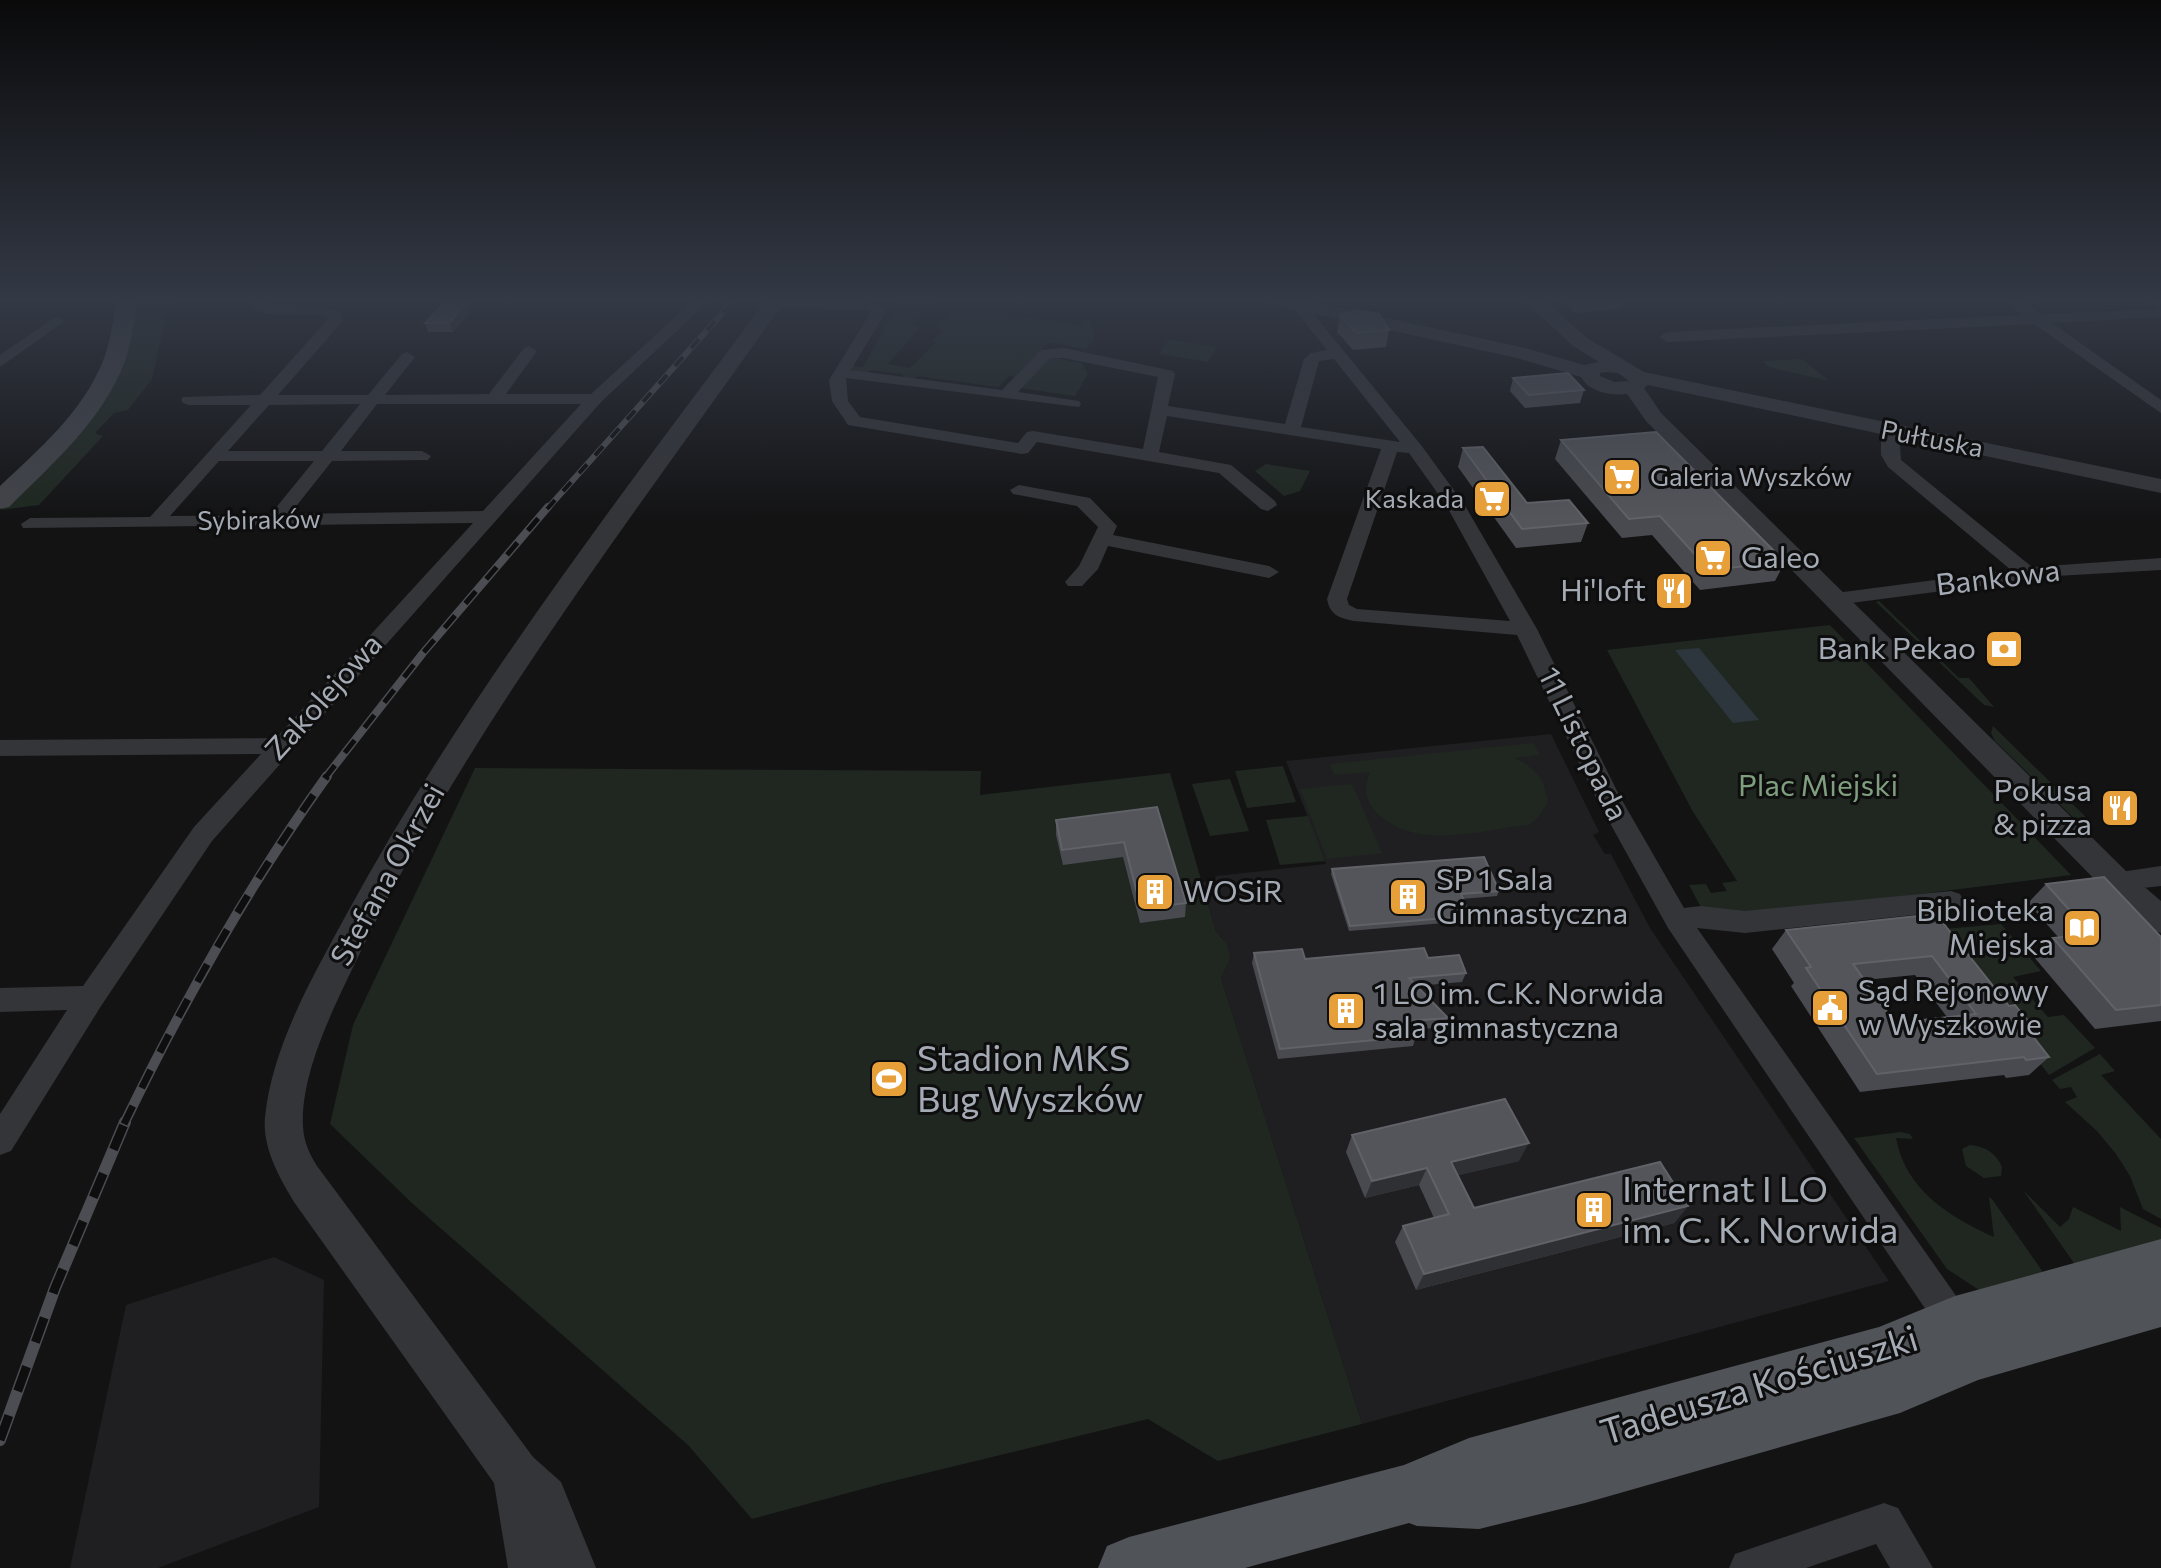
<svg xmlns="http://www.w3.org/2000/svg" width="2161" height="1568" font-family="Commissioner,sans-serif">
<rect width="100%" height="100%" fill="#131314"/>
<path fill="#1f1f21" d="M 1551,734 L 1599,832 L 1593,835 L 1605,854 L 1611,854 L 1650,928 L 1889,1281 L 1362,1424 L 1221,978 L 1231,958 L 1223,939 L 1216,931 L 1202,882 L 1214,881 L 1216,876 L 1326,864 L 1286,761 Z
M 274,1257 L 324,1280 L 319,1507 L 158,1568 L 70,1568 L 126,1305 Z"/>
<path fill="#1f2720" d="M 137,299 L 170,299 L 152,379 L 128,410 L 114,413 L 95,433 L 103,436 L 39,505 L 1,510 L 103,399 L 124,355 Z
M 923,299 L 948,299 L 938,301 L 912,324 L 920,327 L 888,364 L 910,368 L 936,342 L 932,341 L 943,330 L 936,328 L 959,306 L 1080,326 L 1089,316 L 1095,338 L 1083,354 L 1084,349 L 1048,342 L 1016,377 L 1009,376 L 998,387 L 917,376 L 912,381 L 903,379 L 903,374 L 870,370 L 867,374 L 851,369 L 850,366 L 863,367 L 899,303 Z
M 1169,339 L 1217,347 L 1208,362 L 1159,354 Z
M 1044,356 L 1082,363 L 1088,374 L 1075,396 L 1015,387 Z
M 1802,359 L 1829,381 L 1768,367 L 1764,361 Z
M 1266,464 L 1310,471 L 1300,491 L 1284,496 L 1255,471 Z
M 1879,601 L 1959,678 L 1969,678 L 1994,707 L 1984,705 L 1876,602 Z
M 1830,625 L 2071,875 L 1792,910 L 1704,913 L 1689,885 L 1706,884 L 1711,893 L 1727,891 L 1722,883 L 1737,881 L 1692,810 L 1607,650 Z
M 1993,726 L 2093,824 L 2092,829 L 2085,829 L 1995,741 L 1991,733 Z
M 1534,743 L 1540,755 L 1514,758 C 1534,766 1545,779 1548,802 L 1538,818 L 1529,825 C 1481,830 1419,850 1380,816 C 1365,803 1363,788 1370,772 L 1334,775 L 1330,764 Z
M 1283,766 L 1296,802 L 1247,808 L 1235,771 Z
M 475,768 L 981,771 L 980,795 L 1170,773 L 1216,931 L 1226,943 L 1231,958 L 1221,978 L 1362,1424 L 1218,1461 L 1148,1419 L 881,1484 L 752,1519 L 688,1445 L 413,1204 L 330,1124 L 353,1025 Z
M 1230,779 L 1249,831 L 1210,836 L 1192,784 Z
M 1352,784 L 1382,853 L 1327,859 L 1300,789 Z
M 1308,816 L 1325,861 L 1280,865 L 1266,820 Z
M 2001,924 L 2041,971 L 2013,977 L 2048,1017 L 2064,1015 L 2095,1048 L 2049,1075 L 2021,1038 L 1922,931 Z
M 2100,1054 L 2115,1071 L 2101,1075 L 2161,1139 L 2161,1219 L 2143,1209 L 2130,1176 L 2116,1154 L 2097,1131 L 2065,1102 L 2077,1097 L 2071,1087 L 2060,1089 L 2052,1080 Z
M 1901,1132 L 1910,1134 L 1913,1139 L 1896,1138 C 1905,1189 1949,1217 1994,1237 L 1989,1197 L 1992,1199 L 2045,1275 L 1979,1290 L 1947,1269 L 1854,1138 Z
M 1970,1145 C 1985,1146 1996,1153 2002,1167 L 2001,1176 L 1984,1178 L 1966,1166 L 1962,1149 Z
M 2023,1190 L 2060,1227 L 2069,1219 L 2073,1207 L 2121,1231 L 2120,1207 L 2161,1228 L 2161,1244 L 2076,1266 Z"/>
<path fill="#2d363c" d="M 1699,648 L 1759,720 L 1733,723 L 1675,650 Z"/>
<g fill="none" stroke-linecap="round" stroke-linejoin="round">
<path fill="#343539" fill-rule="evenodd" d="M 253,299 L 267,299 L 269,306 L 326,307 L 343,314 L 342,322 L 278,395 L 368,395 L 402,354 L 407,352 L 415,357 L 385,395 L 489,394 L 524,348 L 529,346 L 537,351 L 506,394 L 591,394 L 695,299 L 711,299 L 601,402 L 212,841 L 101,1006 L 11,1151 L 0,1155 L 0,1114 L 67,1010 L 0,1012 L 0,988 L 83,986 L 194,827 L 261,754 L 0,756 L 0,740 L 276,738 L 473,523 L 23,528 L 21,524 L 30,518 L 150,517 L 251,405 L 189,405 L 183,403 L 181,400 L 183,397 L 260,395 L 329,318 L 325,315 L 266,314 L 254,309 ZM 360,404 L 322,451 L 228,451 L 269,405 ZM 377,404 L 581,404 L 483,511 L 290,514 L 332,461 L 428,460 L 431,456 L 422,451 L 341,451 ZM 219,461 L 314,461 L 270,515 L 170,516 Z
M 1286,299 L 1301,299 L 1421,445 L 1464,504 L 1537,629 L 1619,795 L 1684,908 L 1701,906 L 1745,911 L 1951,891 L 1960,894 L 1964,901 L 1960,908 L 1951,911 L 1745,933 L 1697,928 L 1971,1317 L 1976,1329 L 1971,1341 L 1959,1346 L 1947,1341 L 1668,928 L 1595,796 L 1517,635 L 1354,621 C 1339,618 1330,615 1327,599 L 1381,449 L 1167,416 L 1159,452 L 1231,465 L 1275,501 L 1277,505 L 1268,511 L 1261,509 L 1219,473 L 1037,442 L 1028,453 L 1022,454 L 848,425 L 832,401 L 829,380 L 871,312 L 865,309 L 774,308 L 767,304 L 774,300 C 801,300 867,293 886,311 L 851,370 L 1002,390 L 1041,350 L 1064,348 L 1173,371 L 1175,374 L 1168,406 L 1285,424 L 1304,359 L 1311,353 L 1327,350 ZM 1050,358 L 1064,358 L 1158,377 L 1143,449 L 1033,431 L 1027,432 L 1018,443 L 860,417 L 848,401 L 846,378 L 1079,407 L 1081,404 L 1079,401 L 1018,392 ZM 1334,359 L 1400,442 L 1301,427 L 1319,361 ZM 1397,452 L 1409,453 L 1446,505 L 1510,621 L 1357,609 L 1349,605 L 1347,599 Z
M 2002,299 L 2019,299 L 2040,314 L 2161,309 L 2161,317 L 2052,323 L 2161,400 L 2161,413 L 2034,324 L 1667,342 L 1659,337 L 1667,332 L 2022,315 Z
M 57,316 L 64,320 L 62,323 L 0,367 L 0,355 Z
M 1890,426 L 1899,431 L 1901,460 L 2032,567 L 2161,558 L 2161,570 L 2056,576 L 1836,605 L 1829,603 L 1826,599 L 1829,595 L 1836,593 L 2011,570 L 1888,467 L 1881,455 L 1881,431 Z
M 1019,485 L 1090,498 L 1117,526 L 1113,535 L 1269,566 L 1279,572 L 1269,578 L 1108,546 L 1098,569 L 1082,586 L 1068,586 L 1065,582 L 1079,566 L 1098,527 L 1077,506 L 1013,494 L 1010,490 Z
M 2161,866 L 2161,886 L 2116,891 L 2107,888 L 2103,881 L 2107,874 Z
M 1884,1503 L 1898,1508 L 1933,1568 L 1890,1568 L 1876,1544 L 1806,1568 L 1729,1568 L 1735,1554 Z"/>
<path fill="#343539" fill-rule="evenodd" d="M 767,299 L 786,299 C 637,512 473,720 359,955 C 336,1003 300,1072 303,1127 C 304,1142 309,1153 317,1166 L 533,1457 L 561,1482 L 596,1568 L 508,1568 L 494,1483 L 294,1202 C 279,1177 262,1147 265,1117 C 272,1047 312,978 345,917 C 462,701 620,496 767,299 Z
M 1261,299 L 1298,299 L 1521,347 L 1584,365 L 1599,362 L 1573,346 L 1523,299 L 1543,299 L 1587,338 L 1644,372 L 2161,479 L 2161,493 L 1648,385 L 1644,388 L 1661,413 L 2127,872 L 2161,901 L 2161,933 L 2149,929 L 2105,890 L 1646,421 L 1627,394 C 1611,396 1589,392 1581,377 L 1517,358 L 1270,304 ZM 1606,372 L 1618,373 L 1629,381 L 1615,382 L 1600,376 L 1600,373 Z
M 2145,299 L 2161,299 L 2161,309 Z"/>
<path fill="#424449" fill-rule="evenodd" d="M 117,299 L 137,299 C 134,320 132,341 125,361 C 103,420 53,463 9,507 L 0,509 L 0,486 C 39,449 82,413 103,361 C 111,341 113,320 117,299 Z"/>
<path fill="#505358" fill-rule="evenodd" d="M 2161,1239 L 2161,1327 L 1978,1380 L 1900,1413 L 1585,1503 L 1479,1529 L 1417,1526 L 1409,1523 L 1245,1568 L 1098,1568 L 1107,1546 L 1129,1537 L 1404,1465 L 1469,1438 L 1879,1327 L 1955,1296 Z"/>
<g stroke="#4b4d52" stroke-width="6">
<path id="rail-far3" d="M 547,509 L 735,299"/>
</g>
<g stroke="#4b4d52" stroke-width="8">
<path id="rail-far2" d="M 325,778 L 423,653 L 548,507"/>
</g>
<g stroke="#4b4d52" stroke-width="10">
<path id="rail-far1" d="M 124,1124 C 183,1002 248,886 327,776"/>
</g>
<g stroke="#4b4d52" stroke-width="12">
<path id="rail" d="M 0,1440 L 55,1288 L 125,1122"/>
</g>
<use href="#rail-far3" stroke="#0e0e0f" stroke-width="4" stroke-dasharray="12" stroke-linecap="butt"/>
<use href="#rail-far2" stroke="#0e0e0f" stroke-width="5" stroke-dasharray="16" stroke-linecap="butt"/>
<use href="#rail-far1" stroke="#0e0e0f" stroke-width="7" stroke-dasharray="20" stroke-linecap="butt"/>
<use href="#rail" stroke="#0e0e0f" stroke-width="9" stroke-dasharray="26" stroke-linecap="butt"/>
</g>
<path fill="#494a4f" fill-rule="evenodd" d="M 1561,299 L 1622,299 L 1619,309 L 1575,313 Z
M 467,303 L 471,311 L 453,332 L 428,332 L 425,323 Z
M 1340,315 L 1389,330 L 1386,347 L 1353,350 L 1337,332 Z
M 1513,378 L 1584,390 L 1580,403 L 1525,408 L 1510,391 Z
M 1561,440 L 1785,562 L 1775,581 L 1700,590 L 1652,535 L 1622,538 L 1555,459 Z
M 1463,448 L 1527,503 L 1588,523 L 1581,542 L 1516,548 L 1458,467 Z
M 1157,807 L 1186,903 L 1185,917 L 1140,923 L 1123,857 L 1063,865 L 1056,835 L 1056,820 Z
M 1332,869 L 1499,891 L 1497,896 L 1462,899 L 1470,916 L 1468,921 L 1349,931 L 1331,874 Z
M 2046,884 L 2161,937 L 2161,1021 L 2095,1029 L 2034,957 L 2053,938 L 2059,938 L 2028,903 Z
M 1936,914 L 2009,1006 L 2028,1021 L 2024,1025 L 2049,1057 L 2029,1075 L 2006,1078 L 2004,1075 L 1860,1092 L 1791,986 L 1794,983 L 1772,949 L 1786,930 ZM 1915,975 L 1947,1017 L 1895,1023 L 1865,980 Z
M 1254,953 L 1305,959 L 1428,958 L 1466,973 L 1462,982 L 1417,986 L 1448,1018 L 1444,1027 L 1414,1030 L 1416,1036 L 1413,1046 L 1278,1059 L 1252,963 Z
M 1352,1135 L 1519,1161 L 1458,1175 L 1474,1208 L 1688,1206 L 1674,1223 L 1416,1290 L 1395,1242 L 1403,1226 L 1434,1218 L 1419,1185 L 1365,1198 L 1346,1152 Z"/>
<path fill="#2f3033" d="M 467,303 L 471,311 L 453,332 L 449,323 Z
M 1529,1143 L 1519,1161 L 1443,1179 L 1451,1162 Z
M 1427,1168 L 1419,1185 L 1365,1198 L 1372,1181 Z
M 1688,1206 L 1674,1223 L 1416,1290 L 1424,1274 Z"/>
<path fill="#53555a" stroke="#606268" stroke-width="2" fill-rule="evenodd" d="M 444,303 L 467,303 L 449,323 L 425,323 Z
M 1357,310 L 1379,314 L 1389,330 L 1356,333 L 1340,315 Z
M 1568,373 L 1584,390 L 1529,395 L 1513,378 Z
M 1656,432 L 1785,562 L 1709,570 L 1660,516 L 1629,519 L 1561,440 Z
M 1483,447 L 1527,503 L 1569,500 L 1588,523 L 1522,529 L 1463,448 Z
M 1157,807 L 1186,903 L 1141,909 L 1124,842 L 1062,850 L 1056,820 Z
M 1484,857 L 1499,891 L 1461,894 L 1470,916 L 1350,926 L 1332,869 Z
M 2104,877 L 2161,937 L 2161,1005 L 2116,1010 L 2053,938 L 2091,934 L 2046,884 Z
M 1936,914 L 2009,1006 L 2015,1005 L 2028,1021 L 2021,1021 L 2049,1057 L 2026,1060 L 2024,1057 L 1877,1074 L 1806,968 L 1811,967 L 1786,930 ZM 1932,956 L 1976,1014 L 1895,1023 L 1853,964 Z
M 1424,948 L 1428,958 L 1459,955 L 1466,973 L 1409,978 L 1448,1018 L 1411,1021 L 1416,1036 L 1280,1049 L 1254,953 L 1302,949 L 1305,959 Z
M 1505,1099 L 1529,1143 L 1451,1162 L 1474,1208 L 1660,1162 L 1688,1206 L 1424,1274 L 1403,1226 L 1449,1214 L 1427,1168 L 1372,1181 L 1352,1135 Z"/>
<linearGradient id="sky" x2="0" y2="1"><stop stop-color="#0a0a0b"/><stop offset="0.58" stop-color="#333945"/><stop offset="1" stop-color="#333945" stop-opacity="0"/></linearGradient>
<rect width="2161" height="519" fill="url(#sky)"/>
<defs>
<g id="supermarket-square" transform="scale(2)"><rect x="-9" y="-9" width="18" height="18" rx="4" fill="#e7a039" stroke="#0e0e0f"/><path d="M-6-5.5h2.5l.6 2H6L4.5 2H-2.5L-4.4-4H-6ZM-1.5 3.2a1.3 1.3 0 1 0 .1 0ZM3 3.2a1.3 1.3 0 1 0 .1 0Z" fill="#fff"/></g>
<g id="restaurant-square" transform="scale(2)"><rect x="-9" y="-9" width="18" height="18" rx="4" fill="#e7a039" stroke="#0e0e0f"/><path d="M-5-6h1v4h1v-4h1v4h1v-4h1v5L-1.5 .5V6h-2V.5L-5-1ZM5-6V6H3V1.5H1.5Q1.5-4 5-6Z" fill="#fff"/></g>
<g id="bank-square" transform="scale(2)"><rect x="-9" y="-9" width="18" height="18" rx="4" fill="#e7a039" stroke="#0e0e0f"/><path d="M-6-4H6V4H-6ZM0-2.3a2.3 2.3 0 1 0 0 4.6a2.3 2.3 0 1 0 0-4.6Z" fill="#fff"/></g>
<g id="building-square" transform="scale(2)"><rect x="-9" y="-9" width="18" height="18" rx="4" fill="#e7a039" stroke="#0e0e0f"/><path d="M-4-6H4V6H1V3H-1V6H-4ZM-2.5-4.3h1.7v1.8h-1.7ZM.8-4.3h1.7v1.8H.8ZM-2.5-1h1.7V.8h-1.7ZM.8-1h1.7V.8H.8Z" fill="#fff"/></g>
<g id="library-square" transform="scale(2)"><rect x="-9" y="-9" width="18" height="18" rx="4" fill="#e7a039" stroke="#0e0e0f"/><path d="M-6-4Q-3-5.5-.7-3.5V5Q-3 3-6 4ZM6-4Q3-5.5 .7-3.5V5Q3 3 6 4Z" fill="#fff"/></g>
<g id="civic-square" transform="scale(2)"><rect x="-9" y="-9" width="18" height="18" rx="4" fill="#e7a039" stroke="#0e0e0f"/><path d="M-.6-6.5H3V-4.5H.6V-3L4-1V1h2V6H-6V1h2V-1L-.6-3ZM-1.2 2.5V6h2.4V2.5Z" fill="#fff"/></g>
<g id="stadium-square" transform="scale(2)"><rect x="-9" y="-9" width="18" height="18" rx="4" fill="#e7a039" stroke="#0e0e0f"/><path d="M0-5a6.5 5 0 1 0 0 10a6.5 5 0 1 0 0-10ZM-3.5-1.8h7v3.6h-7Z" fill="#fff"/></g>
</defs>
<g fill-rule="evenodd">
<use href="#supermarket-square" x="1622" y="477"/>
<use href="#supermarket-square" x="1492" y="499"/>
<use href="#supermarket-square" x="1713" y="558"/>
<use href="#restaurant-square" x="1674" y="591"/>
<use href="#bank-square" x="2004" y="649"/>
<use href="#restaurant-square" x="2120" y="808"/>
<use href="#building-square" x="1155" y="892"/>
<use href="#building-square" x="1408" y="897"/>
<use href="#library-square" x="2082" y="928"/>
<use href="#civic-square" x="1830" y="1008"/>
<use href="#building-square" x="1346" y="1011"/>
<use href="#stadium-square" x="889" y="1079"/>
<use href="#building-square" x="1594" y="1210"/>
</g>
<g text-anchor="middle" stroke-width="6" stroke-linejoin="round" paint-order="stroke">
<g font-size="26" fill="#a5abb4" stroke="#0e0e0f">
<text transform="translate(1932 439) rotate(11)" y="9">Pułtuska</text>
<text transform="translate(259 520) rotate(-1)" y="9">Sybiraków</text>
</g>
<g font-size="26" fill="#a5abb4" stroke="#0e0e0f" text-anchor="start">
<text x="1650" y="486">Galeria Wyszków</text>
<text x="1464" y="508" text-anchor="end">Kaskada</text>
</g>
<g font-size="30" fill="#a5abb4" stroke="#0e0e0f" text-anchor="start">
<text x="1741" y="568">Galeo</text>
<text x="1646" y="601" text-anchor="end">Hi'loft</text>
<text x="1976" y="659" text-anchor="end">Bank Pekao</text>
<text x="2092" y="801" text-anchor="end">Pokusa<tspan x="2092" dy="34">&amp; pizza</tspan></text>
<text x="1436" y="890">SP 1 Sala<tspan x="1436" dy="34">Gimnastyczna</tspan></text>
<text x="1183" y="902">WOSiR</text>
<text x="2054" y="921" text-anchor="end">Biblioteka<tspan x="2054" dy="34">Miejska</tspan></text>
<text x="1858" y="1001">Sąd Rejonowy<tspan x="1858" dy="34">w Wyszkowie</tspan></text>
<text x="1374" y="1004">1 LO im. C.K. Norwida<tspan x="1374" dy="34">sala gimnastyczna</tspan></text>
</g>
<g font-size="30" fill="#a5abb4" stroke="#0e0e0f">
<text transform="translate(1998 578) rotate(-7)" y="10">Bankowa</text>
<text transform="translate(324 697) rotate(-48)" y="10">Zakolejowa</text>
<text transform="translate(1583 744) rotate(64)" y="10">11 Listopada</text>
<text transform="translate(388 875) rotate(-61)" y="10">Stefana Okrzei</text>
</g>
<g font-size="30" fill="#7e9e7d" stroke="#0e0e0f">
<text x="1818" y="796">Plac Miejski</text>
</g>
<g font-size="36" fill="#a5abb4" stroke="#0e0e0f" text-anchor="start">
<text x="917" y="1071">Stadion MKS<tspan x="917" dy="41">Bug Wyszków</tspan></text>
<text x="1622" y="1202">Internat I LO<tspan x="1622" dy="41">im. C. K. Norwida</tspan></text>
</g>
<g font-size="36" fill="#a5abb4" stroke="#0e0e0f">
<text transform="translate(1759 1385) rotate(-17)" y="13">Tadeusza Kościuszki</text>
</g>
</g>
</svg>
